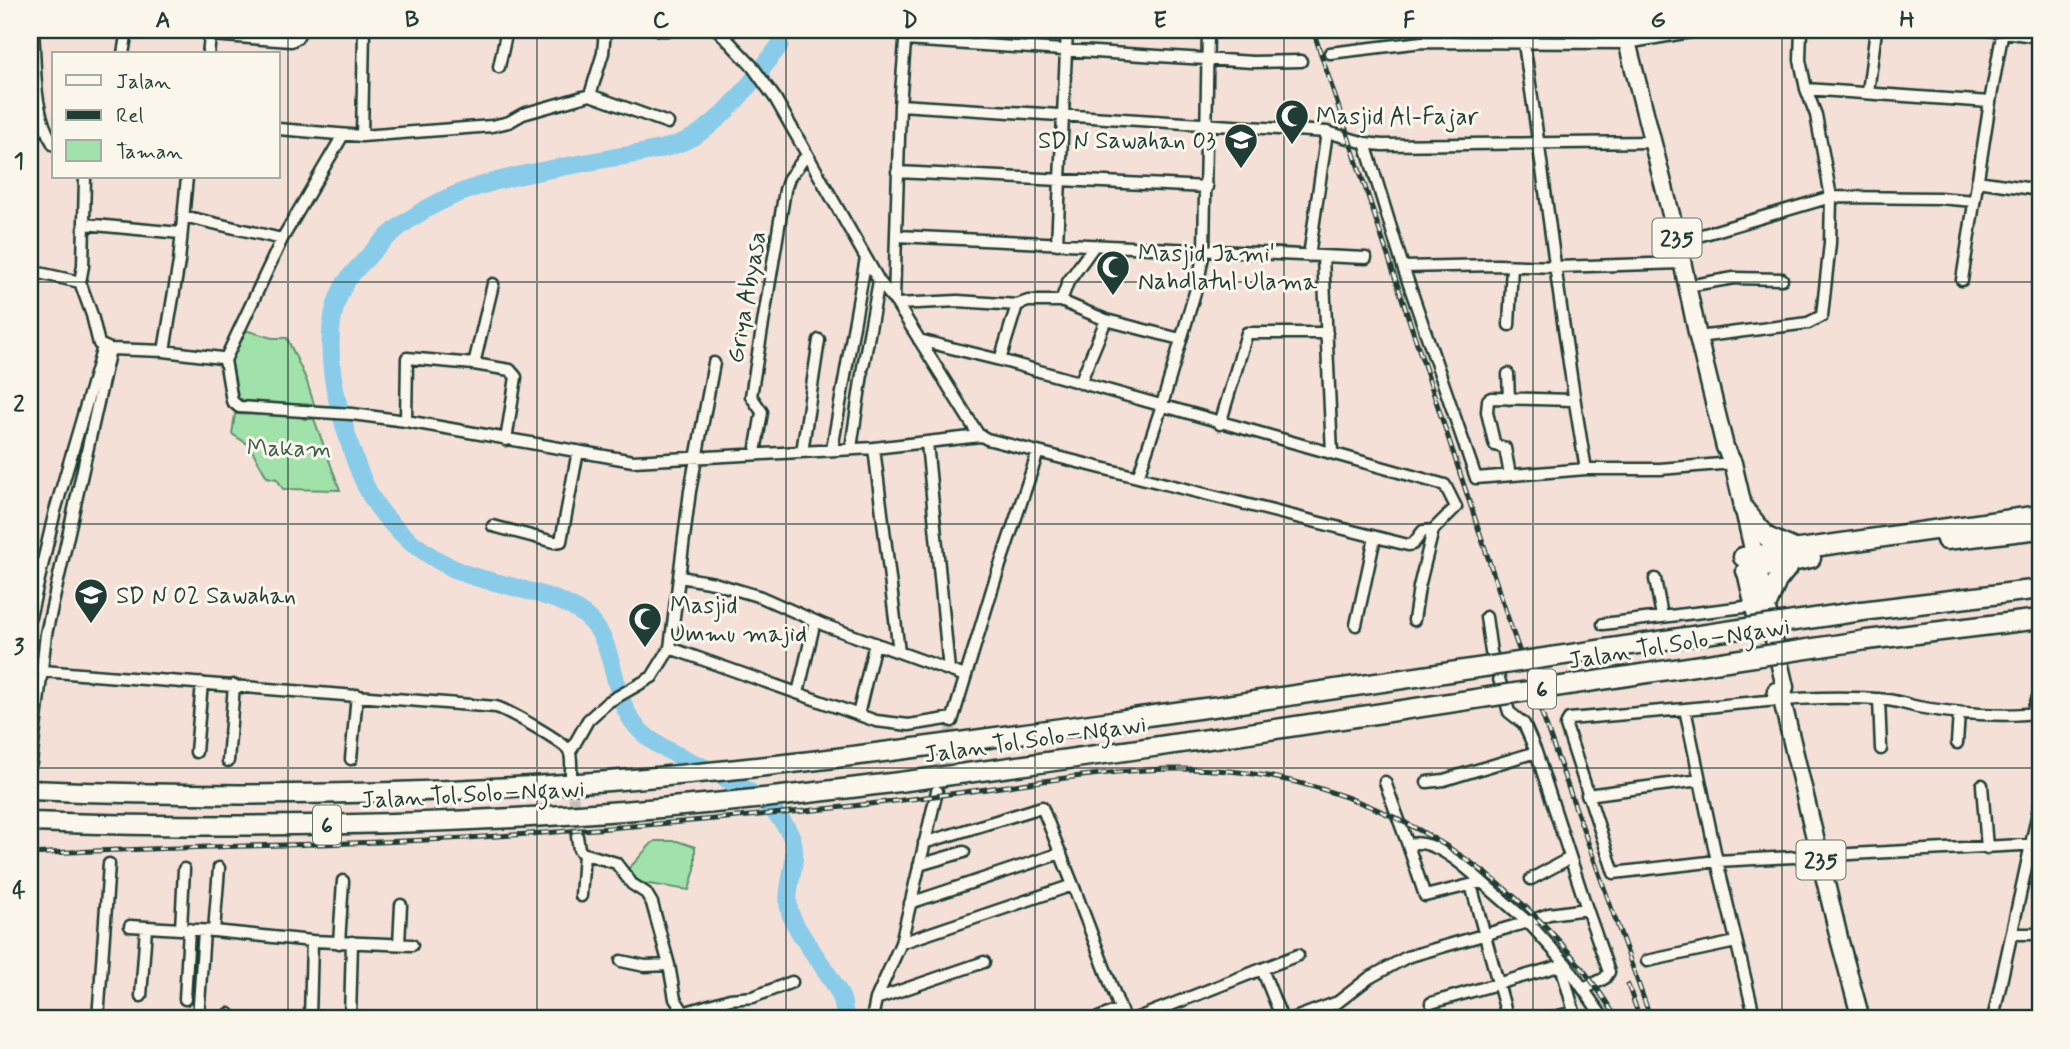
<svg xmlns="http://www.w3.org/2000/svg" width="2070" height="1049" font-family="Mynerve,sans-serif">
<rect width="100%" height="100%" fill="#f4e0d7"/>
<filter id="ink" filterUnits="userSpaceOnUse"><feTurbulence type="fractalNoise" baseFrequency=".0143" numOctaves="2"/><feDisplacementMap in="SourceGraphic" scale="14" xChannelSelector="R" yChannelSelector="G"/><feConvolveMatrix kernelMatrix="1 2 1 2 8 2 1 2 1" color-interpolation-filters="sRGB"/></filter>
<g filter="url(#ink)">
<path fill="#a1e2ab" stroke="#609070" stroke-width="2" d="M 245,330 L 272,338 L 287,338 L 306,379 L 315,407 L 250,403 L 238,398 L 231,360 Z
M 235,414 L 298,415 L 304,419 L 314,419 L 340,490 L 283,489 L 277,479 L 267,477 L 249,445 L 232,434 Z
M 655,841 L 677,841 L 695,847 L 695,869 L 689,890 L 635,882 L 626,870 C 638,862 644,849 655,841 Z"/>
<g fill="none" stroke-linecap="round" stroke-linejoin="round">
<path stroke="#88ccea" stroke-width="18" d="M 780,45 C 756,76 731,113 698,134 C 674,150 639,153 611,158 C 519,176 431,182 366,259 C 359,266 351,274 346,282 C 324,317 329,369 339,407 C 348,439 358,478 377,506 C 397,535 433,561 466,574 C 480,579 496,582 510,586 C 538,594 571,600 592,622 C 616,648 612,698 636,726 C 648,741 668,751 686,759 C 723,777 769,795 789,832 C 805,859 778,892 793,920 C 806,947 829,970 841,997 C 844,1003 844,1012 845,1019"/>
<path stroke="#c9bfb6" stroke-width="10" stroke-dasharray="10 5" stroke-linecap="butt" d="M 940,780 L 952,721
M 572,781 L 577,836"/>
<g stroke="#1f3d34" stroke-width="15">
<path id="street" d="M 33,30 C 36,67 32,112 54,145
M 660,30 L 667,30
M 718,30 L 752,66 L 775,98 L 879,281 L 897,304 L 978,434 L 987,439 L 1038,452 L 994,583 L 952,721
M 1990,30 L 2040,37
M 211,35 L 291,41 L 297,38 L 301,30
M 905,40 L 1253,62 L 1301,61
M 1524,44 C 1546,185 1561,328 1586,469
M 1330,53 L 1422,42 L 1627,43 L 1701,30
M 123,54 L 127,30
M 208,54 L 211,30
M 499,67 L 507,30
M 1806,89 L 1990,102
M 1868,92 L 1876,30
M 590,95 L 668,123
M 900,105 L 1327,132 L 1365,143 L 1382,145 L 1654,142
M 278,129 L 362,136 L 492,126 L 509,122 L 523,114 L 590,95 L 603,53 L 605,30
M 362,136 L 364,30
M 1365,143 L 1403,267 L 1476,478 L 1586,469 L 1660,469 L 1733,463
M 897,172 L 1207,187
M 85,177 L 83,266 L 80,282 L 92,315 L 99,344 L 110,349 L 164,351 L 179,262 L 187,177
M 1977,181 L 2040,190
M 183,216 L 282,239
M 84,224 L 180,233
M 896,236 L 1366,258
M 1678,242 L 1831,197 L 1939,198 L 1974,201
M 1057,244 L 1067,30
M 1309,256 L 1327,132
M 1323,257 L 1332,453
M 1403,267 L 1497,265 L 1557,267 L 1682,263
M 30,271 L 80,282
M 1962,280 L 1990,102 L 2003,30
M 1687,286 L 1734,278 L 1782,279
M 894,300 L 900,105 L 906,30
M 1061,301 L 1106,320
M 897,304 L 958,301 L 1017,305
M 1509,325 L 1512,266
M 1698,337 L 1808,323 L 1822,316 L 1830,243 L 1831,197 L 1816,115 L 1806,89 L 1800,60 L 1801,30
M 919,340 L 1000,360 L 1445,485 L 1456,507 L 1433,530 L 1423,531 L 1413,544 L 1408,545 L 1038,452
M 164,351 L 221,358 L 225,360 L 232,401 L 239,407 L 352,414 L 406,421 L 633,461 L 874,448 L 980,436
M 225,360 L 282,239 L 343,135
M 1000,360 L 1017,305 L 1028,301 L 1061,301 L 1068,282 L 1094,246
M 474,364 L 493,284
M 863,367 L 879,281
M 1508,374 L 1509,399
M 1080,383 L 1106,320 L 1180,339
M 406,421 L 407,358 L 474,364 L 510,370 L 516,377 L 506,440
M 1220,424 L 1247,333 L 1327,333
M 927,443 L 949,670
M 756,447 L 762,412 L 751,396 L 785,190 L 789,178 L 806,156
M 851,448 L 862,374
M 874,448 L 899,652
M 832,449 L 866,258
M 802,452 L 819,340
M 1510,475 L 1505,448 L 1495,445 L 1494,442 L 1487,412 L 1488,400 L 1491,398 L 1573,400
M 1138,477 L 1162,405 L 1198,282 L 1204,251 L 1208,30
M 493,526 L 554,542 L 561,541 L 578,451
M 680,577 L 714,583 L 761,597 L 824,625 L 965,676
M 1655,579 L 1662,616
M 30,617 L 55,511 L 103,347
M 1486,617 L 1491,652 L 1509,712 L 1524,724 L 1536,752 L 1587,909
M 1414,620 L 1419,587 L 1433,530
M 1603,624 L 1753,606
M 1356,625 L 1375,537
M 670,648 L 876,721 L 909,725 L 953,718
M 30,670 L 496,707 C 507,710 565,742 569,751 C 572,757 571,767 571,773
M 798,693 L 815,621
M 1879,699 L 1881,749
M 1685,709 L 1569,719 L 1566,726 L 1614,873 L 1717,861 L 1685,709 C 1749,703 1823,693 1887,700 C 1898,701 1908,705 1918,707 C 1951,713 2008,718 2040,712
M 2032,713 L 2040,692
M 858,715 L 875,643
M 1957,743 L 1959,713
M 196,752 L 202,683
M 570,752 L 588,720 L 608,702 L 652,677 L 670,648 L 690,491 L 714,363
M 351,759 L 357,695
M 228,761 L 234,685
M 31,763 L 46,634 L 110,349
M 1385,782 L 1408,845 C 1430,835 1466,867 1482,882
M 1427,782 L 1444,780 L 1536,752
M 1982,785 L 1987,848
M 1587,795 L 1700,780
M 577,836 L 579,849 L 582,853 L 616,863 L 632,884 L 646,893 L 652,903 L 669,965 L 675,999 L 688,1019
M 924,843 L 1042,807 L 1073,885
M 1408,845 L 1425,896 L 1482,882 L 1528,922 L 1566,964 L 1604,1019
M 919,865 L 964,852
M 1531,879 L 1570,858
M 1471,885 L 1508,1019
M 581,896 L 584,854
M 910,903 L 1061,853
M 130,926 L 214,931 L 312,941 L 310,1019
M 181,929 L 184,869
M 214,931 L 219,868
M 2012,934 L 2040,934
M 312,941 L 412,945
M 339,943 L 343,881
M 901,943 L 1073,885 L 1124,1019
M 399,944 L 401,905
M 621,961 L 645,966 L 669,965
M 1647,961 L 1736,942
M 1561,965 L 1576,1019
M 141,996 L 146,928
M 185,999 L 189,929
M 876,999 L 984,962
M 1431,1003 L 1566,964
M 683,1013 L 730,999 L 753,997 L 792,982
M 98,1019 L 109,864
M 198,1019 L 204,931
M 228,1019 L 229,1014
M 350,1019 L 352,942
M 872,1019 L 876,999 L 901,943 L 937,791
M 1096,1019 L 1120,1009
M 1135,1019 L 1262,969
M 1282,1019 L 1262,969 L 1298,955
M 1292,1019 L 1338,1002 L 1369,978 L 1407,957 L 1528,922 L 1549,914 L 1587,909 L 1609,972 L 1605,978 L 1584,989
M 1547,1019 L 1574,1012
M 1755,1019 L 1717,861 L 2040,844
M 1993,1019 L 2040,803"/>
</g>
<g stroke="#1f3d34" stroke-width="21">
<path id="primary" d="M 1624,30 L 1678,242 L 1698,337 L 1725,447 L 1733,463 L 1785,687 L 1782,700
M 1747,576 L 1759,629
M 1776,691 L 1782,700 L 1840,942 L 1861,1019"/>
</g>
<g stroke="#1f3d34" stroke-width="23">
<path id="highway" d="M 1743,508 L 1767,537 L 1792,548
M 1946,540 L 2040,529
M 1743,557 L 2040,515
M 1746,571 L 1811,558
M 1765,609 L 1777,581 L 1793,561
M 1862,611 L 2040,589
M 1867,640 L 2040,619
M 30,790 C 223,798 417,795 609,781 C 816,765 1022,733 1227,705
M 30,822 C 227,829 425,826 622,811 C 821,796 1019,766 1216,738"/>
</g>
<use href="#street" stroke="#fbf7ec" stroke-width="10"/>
<use href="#primary" stroke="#fbf7ec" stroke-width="16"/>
<use href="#highway" stroke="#fbf7ec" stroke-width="18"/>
<g stroke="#1f3d34" stroke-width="5">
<path id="rail" d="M 1313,30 L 1512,630 L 1651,1019
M 30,854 C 162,847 294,846 426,840 C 553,834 679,822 805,811 C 876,804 945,795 1015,785 C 1099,773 1182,761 1267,776 C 1412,802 1541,894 1617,1019
M 1628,985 L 1640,1019"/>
</g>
<use href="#rail" stroke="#fbf7ec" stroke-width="2.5" stroke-dasharray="8" stroke-linecap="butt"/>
<g stroke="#1f3d34" stroke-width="23" stroke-linecap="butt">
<path id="highway-bridge" d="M 1227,705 L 1862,611
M 1216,738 L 1867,640"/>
</g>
<use href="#highway-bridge" stroke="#fbf7ec" stroke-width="18"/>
</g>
</g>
<path fill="none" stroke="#1f3d34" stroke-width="2" stroke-opacity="0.55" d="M 288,30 L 288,1019M 537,30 L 537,1019M 786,30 L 786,1019M 1035,30 L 1035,1019M 1284,30 L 1284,1019M 1533,30 L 1533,1019M 1782,30 L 1782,1019M 30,282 L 2040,282M 30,524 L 2040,524M 30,768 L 2040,768"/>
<defs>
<g id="mosque-pin" transform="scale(1.75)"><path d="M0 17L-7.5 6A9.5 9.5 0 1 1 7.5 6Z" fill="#1f3d34" stroke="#fbf7ec"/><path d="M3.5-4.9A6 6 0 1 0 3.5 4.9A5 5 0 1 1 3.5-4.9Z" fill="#fff"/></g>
<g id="school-pin" transform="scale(1.75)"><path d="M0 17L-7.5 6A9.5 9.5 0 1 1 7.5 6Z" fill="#1f3d34" stroke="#fbf7ec"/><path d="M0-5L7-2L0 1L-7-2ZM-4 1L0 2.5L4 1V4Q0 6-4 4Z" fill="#fff"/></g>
</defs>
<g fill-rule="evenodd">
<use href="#mosque-pin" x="1292" y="116"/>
<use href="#school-pin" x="1241" y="140"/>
<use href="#mosque-pin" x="1113" y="267"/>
<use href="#school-pin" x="91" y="595"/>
<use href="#mosque-pin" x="645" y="619"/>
</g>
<g text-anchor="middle" stroke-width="6" stroke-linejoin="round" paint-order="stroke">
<g fill="#fbf7ec" stroke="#61756b" stroke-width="2">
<rect x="1652.5" y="218.5" width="49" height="39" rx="5"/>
<rect x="1528" y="669.5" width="28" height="39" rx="5"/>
<rect x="313" y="805.5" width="28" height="39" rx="5"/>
<rect x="1796.5" y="840.5" width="49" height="39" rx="5"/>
</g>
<g font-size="23" font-weight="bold" fill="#1f3d34">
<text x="1677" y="246">235</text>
<text x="1542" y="697">6</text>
<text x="327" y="833">6</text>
<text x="1821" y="868">235</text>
</g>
<g font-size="24" fill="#1f3d34" stroke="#fbf7ec" text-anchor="start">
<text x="1316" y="124">Masjid Al-Fajar</text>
<text x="1216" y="148" text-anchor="end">SD N Sawahan 03</text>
<text x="1138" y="261">Masjid Jami'<tspan x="1138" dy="28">Nahdlatul Ulama</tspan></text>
<text x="116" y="603">SD N 02 Sawahan</text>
<text x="670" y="613">Masjid<tspan x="670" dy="28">Ummu majid</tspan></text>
</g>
<g font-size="24" fill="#1f3d34" stroke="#fbf7ec">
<text transform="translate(746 297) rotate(-80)" y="8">Griya Abyasa</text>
<text transform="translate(1679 643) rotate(-9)" y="8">Jalan Tol Solo–Ngawi</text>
<text transform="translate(1035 739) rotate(-8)" y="8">Jalan Tol Solo–Ngawi</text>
<text transform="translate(473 794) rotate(-3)" y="8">Jalan Tol Solo–Ngawi</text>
</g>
<g font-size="24" fill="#395e4c" stroke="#fbf7ec">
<text x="289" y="456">Makam</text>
</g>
</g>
<rect width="2070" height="1049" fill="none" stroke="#fbf7ec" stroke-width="77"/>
<rect x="52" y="52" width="228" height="126" fill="#fbf7ec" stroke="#a3ada2" stroke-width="2"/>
<rect x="66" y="75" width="35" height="10" fill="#fbf7ec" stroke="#a3ada2" stroke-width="2"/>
<text x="116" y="88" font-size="21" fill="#1f3d34">Jalan</text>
<rect x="66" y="110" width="35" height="10" fill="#1f3d34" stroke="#a3ada2" stroke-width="2"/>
<text x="116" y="122" font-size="21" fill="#1f3d34">Rel</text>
<rect x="66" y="140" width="35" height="21" fill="#a1e2ab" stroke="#a3ada2" stroke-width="2"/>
<text x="116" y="158" font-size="21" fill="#1f3d34">Taman</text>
<rect x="38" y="38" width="1994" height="972" fill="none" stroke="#1f3d34" stroke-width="2.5"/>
<g font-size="23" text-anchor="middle" font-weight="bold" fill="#1f3d34">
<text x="163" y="27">A</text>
<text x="412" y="27">B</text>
<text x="661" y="27">C</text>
<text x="910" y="27">D</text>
<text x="1160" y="27">E</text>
<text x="1409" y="27">F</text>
<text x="1658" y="27">G</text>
<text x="1907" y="27">H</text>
<text x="19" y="168">1</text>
<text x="19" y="411">2</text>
<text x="19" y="654">3</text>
<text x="19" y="897">4</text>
</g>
</svg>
